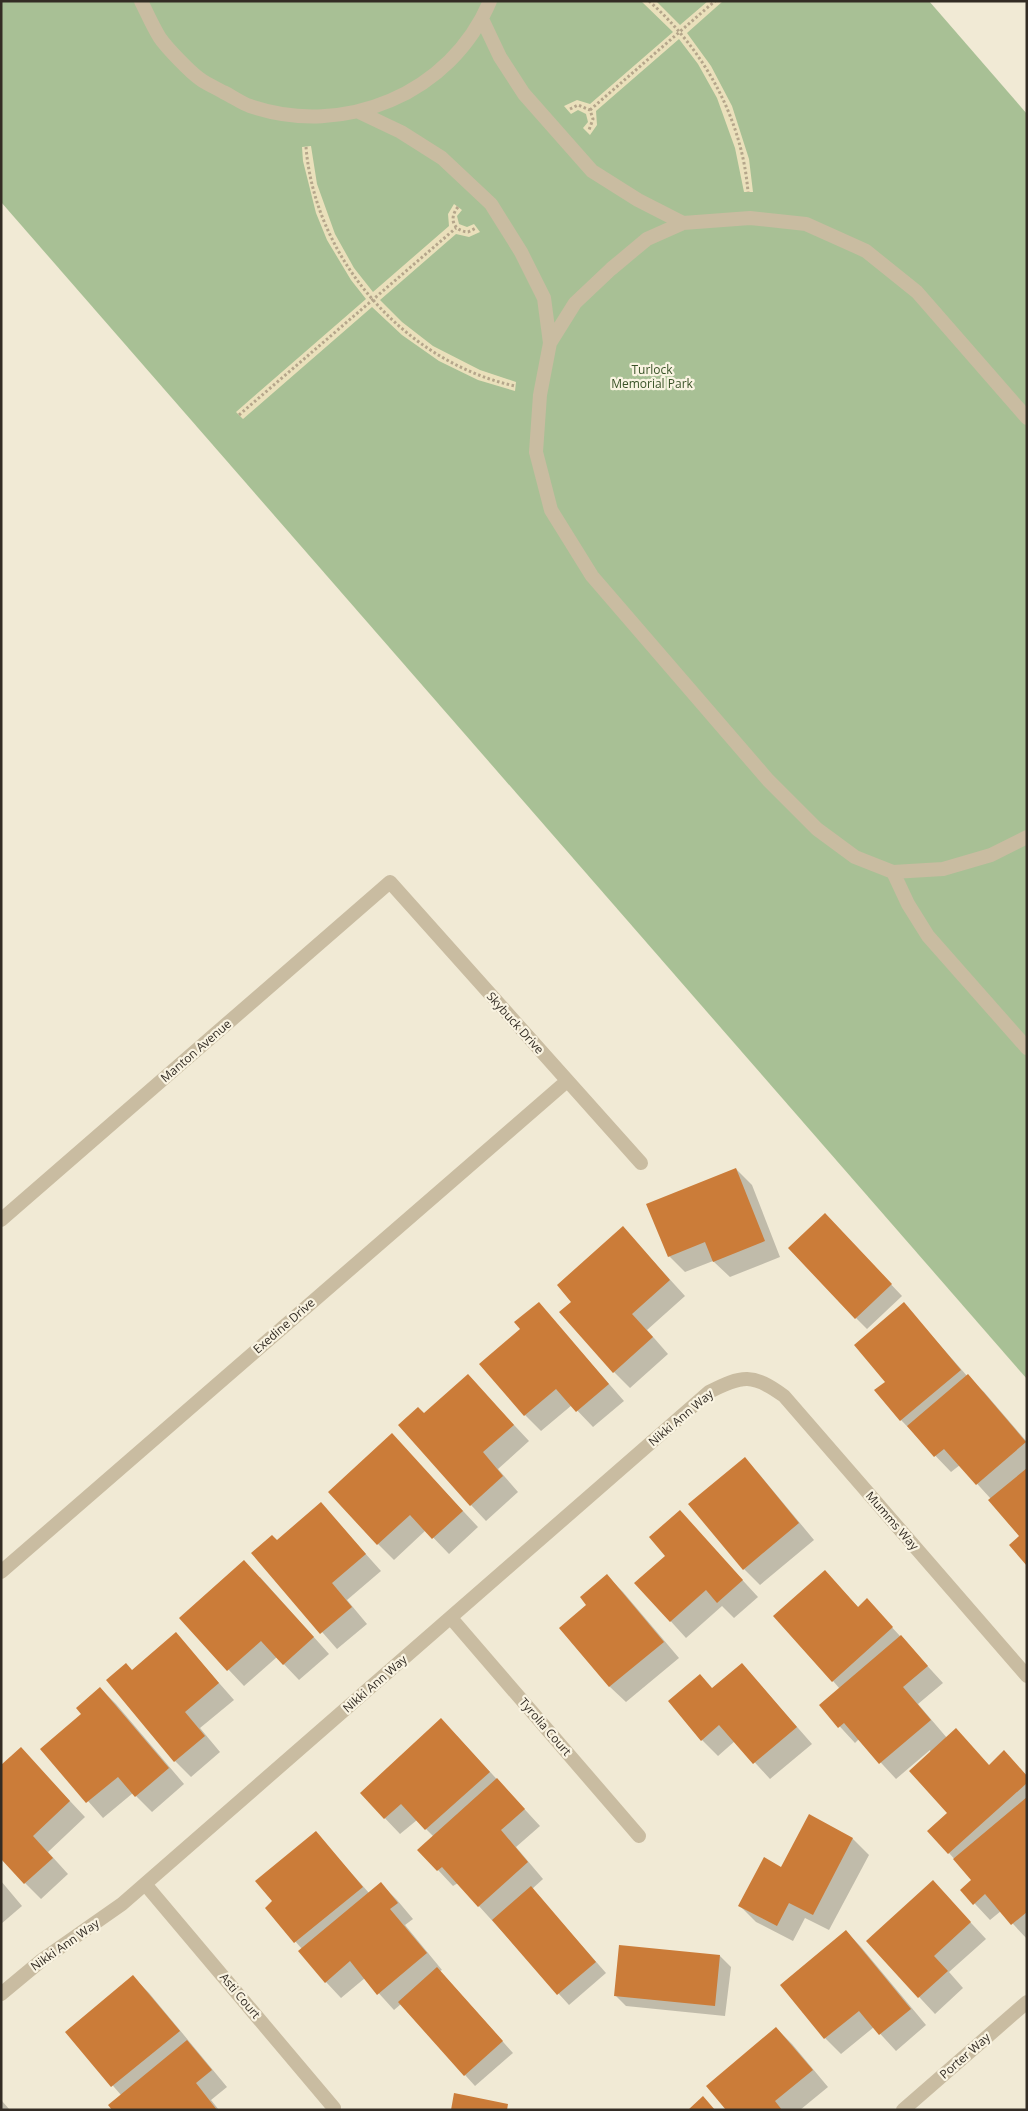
<svg xmlns="http://www.w3.org/2000/svg" width="1028" height="2111" font-family="'Open Sans',sans-serif">
<rect width="100%" height="100%" fill="#f1ead5"/>
<path fill="#a8c095" d="M 1,1 L 929,1 L 1027,114 L 1027,1379 L 1,202 Z"/>
<path fill="#eae0bb" d="M 641,1 L 656,1 L 680,25 L 708,1 L 723,1 L 687,33 L 711,66 L 732,106 L 749,159 L 753,192 L 744,192 L 735,148 L 717,98 L 698,64 L 679,39 L 596,111 L 597,125 L 590,135 L 583,128 L 588,122 L 586,114 L 578,110 L 571,114 L 564,106 L 577,100 L 590,104 L 673,32 Z
M 311,146 L 317,184 L 335,234 L 354,268 L 373,292 L 449,226 L 448,214 L 454,204 L 462,210 L 457,216 L 459,224 L 467,227 L 474,224 L 480,232 L 469,237 L 456,234 L 380,300 L 402,322 L 433,346 L 480,370 L 516,382 L 515,391 L 478,380 L 439,361 L 402,335 L 372,307 L 243,419 L 236,412 L 366,299 L 351,280 L 327,240 L 316,213 L 303,161 L 302,147 Z"/>
<path fill="#0003" d="M 736,1169 L 752,1185 L 780,1257 L 730,1277 L 713,1261 L 685,1272 L 669,1256 Z
M 836,1226 L 902,1296 L 867,1329 L 856,1318 Z
M 623,1228 L 685,1296 L 647,1330 L 668,1354 L 630,1388 L 614,1372 L 573,1302 Z
M 539,1304 L 624,1401 L 593,1427 L 572,1405 L 541,1431 L 525,1415 L 522,1329 Z
M 904,1304 L 968,1377 L 984,1392 L 1027,1442 L 1027,1564 L 1021,1537 L 991,1499 L 960,1465 L 951,1472 L 901,1420 L 887,1382 Z
M 468,1376 L 529,1441 L 498,1469 L 518,1492 L 486,1521 L 471,1505 L 424,1414 Z
M 392,1435 L 478,1527 L 449,1554 L 426,1530 L 394,1560 L 378,1544 Z
M 745,1459 L 760,1475 L 814,1540 L 760,1585 L 744,1569 Z
M 321,1504 L 381,1571 L 347,1600 L 367,1624 L 337,1649 L 253,1553 L 277,1542 Z
M 680,1512 L 758,1597 L 734,1618 L 722,1606 L 686,1638 L 636,1583 L 667,1556 Z
M 825,1572 L 859,1608 L 867,1600 L 943,1683 L 918,1704 L 947,1738 L 989,1766 L 1020,1768 L 1027,1776 L 1027,1939 L 1001,1911 L 990,1920 L 962,1890 L 973,1880 L 949,1853 L 949,1813 L 930,1750 L 896,1779 L 859,1739 L 855,1743 L 820,1705 L 840,1689 L 833,1681 Z
M 607,1576 L 623,1592 L 679,1658 L 626,1702 L 610,1687 L 561,1628 L 588,1605 Z
M 260,1577 L 329,1654 L 299,1680 L 277,1657 L 244,1686 L 181,1619 Z
M 176,1634 L 234,1700 L 200,1728 L 220,1752 L 191,1777 L 175,1761 L 132,1671 Z
M 742,1664 L 812,1744 L 770,1779 L 735,1741 L 718,1756 L 702,1740 L 713,1689 Z
M 100,1688 L 116,1704 L 184,1784 L 152,1812 L 133,1793 L 103,1818 L 42,1749 L 83,1714 Z
M 457,1736 L 540,1826 L 516,1847 L 543,1879 L 532,1889 L 606,1973 L 569,2005 L 458,1883 L 453,1886 L 438,1870 L 434,1837 L 417,1820 L 400,1834 L 361,1793 Z
M 21,1749 L 85,1817 L 48,1852 L 68,1874 L 41,1899 L 25,1883 Z
M 810,1816 L 853,1839 L 869,1855 L 829,1930 L 805,1918 L 793,1941 L 756,1922 L 740,1906 L 782,1868 Z
M 315,1832 L 369,1893 L 381,1884 L 397,1900 L 413,1919 L 405,1925 L 442,1970 L 440,1971 L 513,2053 L 475,2086 L 401,2004 L 394,2010 L 365,1978 L 341,1998 L 326,1982 L 302,1949 L 266,1908 L 274,1902 Z
M 1,1881 L 22,1906 L 1,1924 Z
M 933,1882 L 986,1939 L 949,1972 L 963,1988 L 935,2014 L 867,1941 Z
M 846,1931 L 861,1947 L 926,2025 L 896,2051 L 874,2027 L 841,2054 L 825,2038 L 782,1985 Z
M 720,1956 L 731,1967 L 725,2016 L 626,2006 L 615,1995 Z
M 133,1977 L 149,1993 L 227,2087 L 211,2100 L 219,2110 L 113,2110 L 121,2095 L 66,2032 Z
M 776,2028 L 792,2044 L 828,2087 L 800,2110 L 728,2110 Z
M 1,2100 L 2,2101 L 10,2110 L 1,2110 Z"/>
<path fill="#cb7c39" d="M 736,1168 L 765,1241 L 713,1262 L 705,1242 L 668,1257 L 646,1204 Z
M 825,1213 L 892,1284 L 855,1319 L 788,1248 Z
M 623,1226 L 670,1280 L 632,1314 L 653,1337 L 613,1373 L 559,1312 L 571,1302 L 557,1285 Z
M 539,1302 L 609,1384 L 576,1412 L 556,1389 L 524,1416 L 479,1364 L 520,1329 L 514,1322 Z
M 904,1302 L 961,1370 L 900,1421 L 874,1390 L 885,1382 L 854,1345 Z
M 468,1374 L 514,1425 L 483,1452 L 503,1476 L 470,1506 L 398,1425 L 418,1407 L 424,1413 Z
M 968,1374 L 1026,1442 L 976,1485 L 944,1449 L 934,1457 L 907,1426 Z
M 392,1433 L 463,1511 L 432,1539 L 410,1515 L 377,1545 L 328,1492 Z
M 745,1457 L 799,1523 L 743,1570 L 688,1504 Z
M 1027,1468 L 1027,1566 L 1009,1545 L 1019,1536 L 988,1500 Z
M 321,1502 L 366,1554 L 332,1583 L 352,1607 L 320,1634 L 251,1553 L 272,1535 L 277,1540 Z
M 680,1510 L 743,1580 L 717,1603 L 706,1590 L 670,1622 L 634,1583 L 665,1556 L 649,1537 Z
M 244,1560 L 314,1637 L 283,1665 L 261,1641 L 227,1671 L 179,1618 Z
M 825,1570 L 858,1607 L 867,1598 L 893,1627 L 832,1682 L 773,1616 Z
M 607,1574 L 664,1642 L 609,1687 L 559,1628 L 586,1605 L 580,1597 Z
M 176,1632 L 219,1683 L 185,1712 L 205,1736 L 174,1762 L 106,1680 L 126,1663 L 132,1670 Z
M 901,1635 L 928,1666 L 903,1687 L 931,1720 L 879,1764 L 844,1723 L 838,1728 L 819,1705 Z
M 742,1663 L 797,1727 L 753,1764 L 719,1725 L 701,1741 L 668,1701 L 700,1674 L 712,1688 Z
M 100,1687 L 169,1768 L 135,1797 L 118,1777 L 86,1803 L 40,1749 L 81,1714 L 76,1708 Z
M 441,1718 L 490,1772 L 425,1830 L 401,1804 L 384,1819 L 360,1793 Z
M 956,1728 L 989,1765 L 1004,1750 L 1027,1776 L 1027,1783 L 948,1854 L 927,1831 L 947,1813 L 909,1771 Z
M 21,1747 L 70,1801 L 33,1836 L 53,1858 L 24,1884 L 1,1859 L 1,1765 Z
M 497,1778 L 525,1809 L 501,1830 L 528,1862 L 478,1907 L 442,1867 L 437,1871 L 417,1850 Z
M 1027,1797 L 1027,1912 L 1011,1925 L 985,1894 L 973,1905 L 960,1890 L 971,1880 L 953,1859 Z
M 809,1814 L 853,1838 L 813,1915 L 789,1903 L 777,1926 L 738,1906 L 764,1857 L 781,1867 Z
M 316,1831 L 363,1887 L 294,1943 L 265,1908 L 272,1901 L 255,1881 Z
M 933,1880 L 971,1922 L 934,1956 L 948,1971 L 918,1998 L 866,1941 Z
M 381,1882 L 398,1903 L 390,1909 L 427,1953 L 377,1995 L 350,1961 L 325,1983 L 298,1951 Z
M 531,1886 L 596,1962 L 557,1995 L 492,1920 Z
M 846,1930 L 911,2009 L 879,2035 L 859,2011 L 824,2039 L 780,1985 Z
M 619,1945 L 720,1955 L 715,2006 L 614,1996 Z
M 437,1967 L 503,2041 L 464,2076 L 398,2002 Z
M 133,1975 L 180,2031 L 111,2087 L 65,2032 Z
M 776,2027 L 813,2070 L 775,2101 L 782,2110 L 726,2110 L 706,2086 Z
M 187,2040 L 212,2070 L 196,2083 L 217,2110 L 112,2110 L 108,2105 Z
M 454,2093 L 508,2104 L 507,2110 L 451,2110 Z
M 703,2096 L 715,2110 L 688,2110 Z"/>
<g fill="none" stroke-linecap="round" stroke-linejoin="round">
<path stroke="#b5a68b" stroke-width="3" stroke-dasharray="2.5 2.5" stroke-linecap="butt" d="M 649,1 C 704,50 742,118 748,192
M 570,109 L 578,105 L 590,110 L 593,119 L 589,130
M 590,110 L 715,1
M 306,147 C 315,259 405,362 515,386
M 458,207 C 448,219 454,231 468,232 L 476,228
M 239,415 L 456,228"/>
<path stroke="#c9bca1" stroke-width="14" d="M 141,1 C 147,13 153,27 160,38 C 167,48 190,72 200,79 C 207,84 216,88 223,92 C 232,96 241,103 250,106 C 344,138 451,94 490,1
M 482,19 L 500,57 L 524,94 L 592,171 L 638,200 L 683,223
M 359,112 L 401,132 L 442,158 L 491,204 L 521,252 L 544,298 L 550,343
M 1027,418 L 917,292 L 866,251 L 806,224 L 750,218 L 683,223 L 647,239 L 611,269 L 575,303 L 550,343 L 540,395 L 536,452 L 551,510 L 592,576 L 768,780 L 817,829 L 855,857 L 893,872 L 943,869 L 991,855 L 1027,837
M 893,872 L 908,904 L 928,936 L 1027,1048"/>
<path stroke="#c9bca1" stroke-width="14" d="M 1,1220 L 390,882 L 641,1163
M 1,1572 L 567,1081
M 451,1618 L 639,1836
M 145,1884 L 334,2108
M 1,1994 L 42,1960 L 122,1904 L 709,1392 C 742,1375 753,1373 784,1396 L 1027,1676
M 903,2110 L 1027,2002"/>
</g>
<g text-anchor="middle" stroke-width="4.5" stroke-linejoin="round" paint-order="stroke">
<g font-size="12" fill="#395227" stroke="#f9f3e1">
<text x="652" y="374">Turlock<tspan x="652" dy="14">Memorial Park</tspan></text>
</g>
<g font-size="12" fill="#332c24" stroke="#f9f3e1">
<text transform="translate(515 1023) rotate(48)" y="4">Skybuck Drive</text>
<text transform="translate(196 1051) rotate(-41)" y="4">Manton Avenue</text>
<text transform="translate(284 1326) rotate(-41)" y="4">Exedine Drive</text>
<text transform="translate(681 1418) rotate(-40)" y="4">Nikki Ann Way</text>
<text transform="translate(892 1521) rotate(49)" y="4">Mumms Way</text>
<text transform="translate(375 1684) rotate(-41)" y="4">Nikki Ann Way</text>
<text transform="translate(545 1727) rotate(49)" y="4">Tyrolia Court</text>
<text transform="translate(65 1945) rotate(-35)" y="4">Nikki Ann Way</text>
<text transform="translate(240 1996) rotate(50)" y="4">Asti Court</text>
<text transform="translate(965 2056) rotate(-41)" y="4">Porter Way</text>
</g>
</g>
<rect width="1028" height="2111" fill="none" stroke="#332c24" stroke-width="5"/>
</svg>
